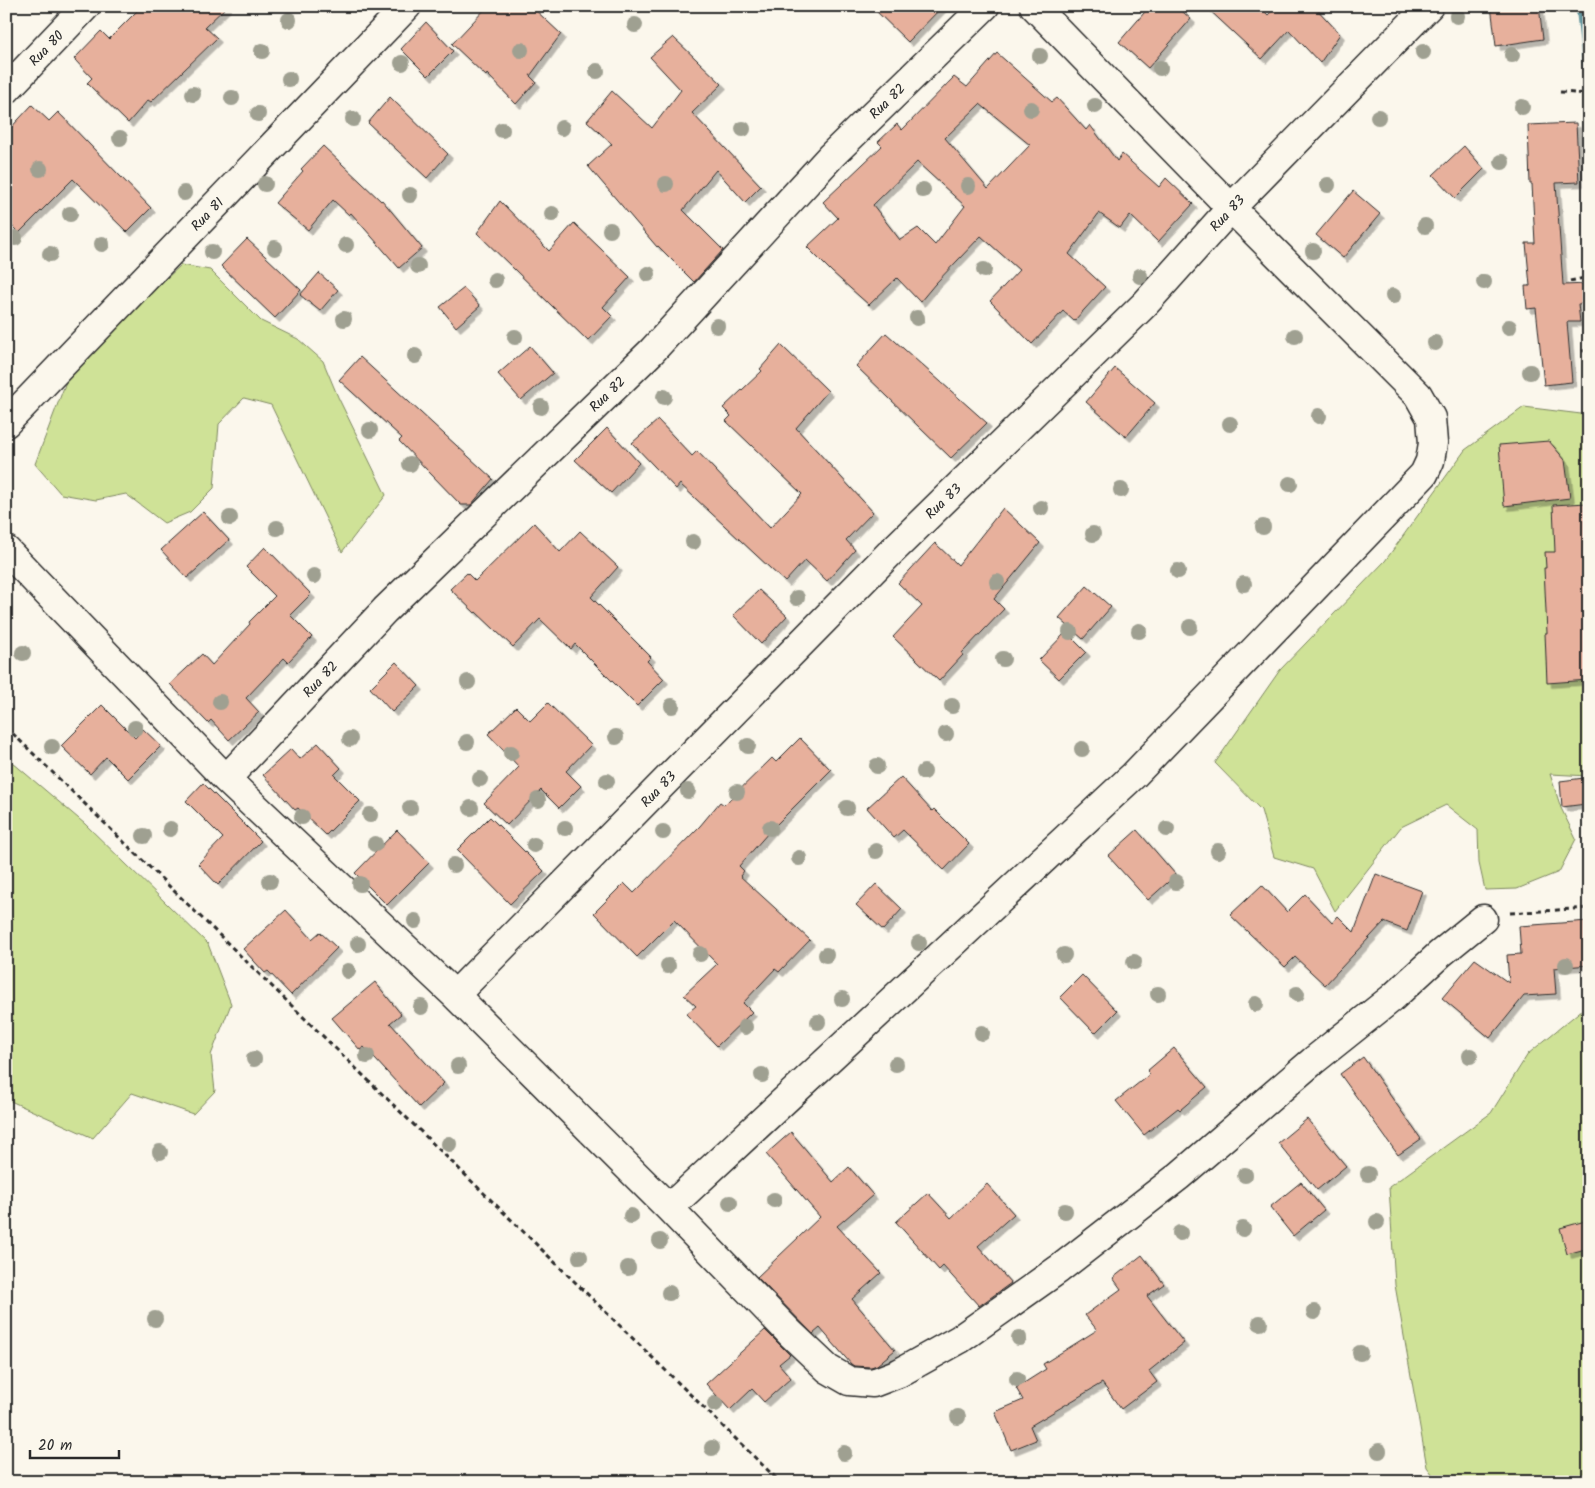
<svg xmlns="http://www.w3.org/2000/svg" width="1595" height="1488" font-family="Kalam,sans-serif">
<defs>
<filter id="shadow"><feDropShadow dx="4.5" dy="4.5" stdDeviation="0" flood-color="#0004"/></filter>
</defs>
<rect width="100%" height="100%" fill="#fbf7ec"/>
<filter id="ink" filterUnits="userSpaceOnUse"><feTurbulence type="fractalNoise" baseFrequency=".02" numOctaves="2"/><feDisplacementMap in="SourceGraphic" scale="10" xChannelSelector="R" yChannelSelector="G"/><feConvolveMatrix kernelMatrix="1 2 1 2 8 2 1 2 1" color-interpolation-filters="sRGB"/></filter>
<g filter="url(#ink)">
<path fill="#cfe297" stroke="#7d8661" d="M 181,265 L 210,270 L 261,321 L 298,339 L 323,361 L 338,397 L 386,495 L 342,552 L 271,405 L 244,398 L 219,424 L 214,488 L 190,512 L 164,523 L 126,494 L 96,500 L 61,494 L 35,464 L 72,366 Z
M 1524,407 L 1581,414 L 1589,413 L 1589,776 L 1550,774 L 1561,808 L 1576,839 L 1559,872 L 1517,889 L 1485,890 L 1479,863 L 1478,830 L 1446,805 L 1401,827 L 1335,911 L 1313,869 L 1274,857 L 1261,810 L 1215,763 L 1280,670 L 1385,561 L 1465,450 Z
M 6,757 L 85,824 L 208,944 L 231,1004 L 211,1055 L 215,1091 L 193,1114 L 132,1093 L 93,1138 L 6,1099 Z
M 1589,1004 L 1589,1482 L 1438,1482 L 1427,1467 L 1395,1285 L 1389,1187 L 1491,1113 L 1528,1054 Z"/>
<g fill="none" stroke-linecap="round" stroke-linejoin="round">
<path stroke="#68989f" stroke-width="9" d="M 1580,6 L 1589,86"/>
</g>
<path fill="#e7b09c" stroke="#2b2b2b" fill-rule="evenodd" filter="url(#shadow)" d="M 142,6 L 227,6 L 205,27 L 217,38 L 151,102 L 148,100 L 128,123 L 87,83 L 92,78 L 74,59 L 101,31 L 109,39 Z
M 488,6 L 531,6 L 561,34 L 530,76 L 536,82 L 516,104 L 487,74 L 486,76 L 452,44 Z
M 871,6 L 943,6 L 908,42 Z
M 1150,6 L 1176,6 L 1191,19 L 1148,68 L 1119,42 Z
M 1205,6 L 1259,6 L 1268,15 L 1272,11 L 1268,6 L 1314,6 L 1340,34 L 1320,63 L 1289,30 L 1262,59 Z
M 1491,6 L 1539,6 L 1543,39 L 1496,46 Z
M 426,22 L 453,51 L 428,76 L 401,49 Z
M 673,37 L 722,84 L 692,113 L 761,186 L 745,202 L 716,170 L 683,210 L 723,250 L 694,282 L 658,246 L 657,247 L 588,166 L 612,144 L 587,121 L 612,91 L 652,128 L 681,90 L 650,57 Z
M 997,53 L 1052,102 L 1057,98 L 1086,130 L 1090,125 L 1117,161 L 1122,154 L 1159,187 L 1166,178 L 1193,204 L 1158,242 L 1130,215 L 1120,228 L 1099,213 L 1069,254 L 1105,287 L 1074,321 L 1063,311 L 1032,344 L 990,301 L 1019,270 L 981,236 L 935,284 L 920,302 L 897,278 L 869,305 L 832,272 L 807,247 L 838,218 L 823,202 L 882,146 L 878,142 L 897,124 L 902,130 L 954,77 L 967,87 ZM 980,104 L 1030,145 L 988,189 L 945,138 ZM 917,162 L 965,206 L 935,245 L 918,228 L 900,240 L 873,205 Z
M 390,97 L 448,154 L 427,178 L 368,123 Z
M 32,105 L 49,121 L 58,112 L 151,208 L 127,232 L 73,179 L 19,233 L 6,220 L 6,133 Z
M 1576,123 L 1579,182 L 1556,183 L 1563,285 L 1589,284 L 1589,303 L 1578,304 L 1580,322 L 1567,322 L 1572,382 L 1544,385 L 1536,308 L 1527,309 L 1525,286 L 1530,286 L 1526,243 L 1535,243 L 1532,184 L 1530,184 L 1528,125 Z
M 323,146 L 381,201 L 382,200 L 422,248 L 399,268 L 351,213 L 349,215 L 333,200 L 308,230 L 275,203 L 303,171 L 301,169 Z
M 1464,146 L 1484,169 L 1455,198 L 1433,175 Z
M 1353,191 L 1380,214 L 1343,258 L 1316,235 Z
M 500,201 L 549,251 L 574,223 L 630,277 L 603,307 L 612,316 L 588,341 L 477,233 Z
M 247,239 L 301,290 L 275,318 L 221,266 Z
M 319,273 L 338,290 L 320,311 L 300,295 Z
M 464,288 L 480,306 L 456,327 L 440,307 Z
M 886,333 L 987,423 L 951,458 L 856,366 Z
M 781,345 L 828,391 L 796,428 L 873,512 L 846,540 L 855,550 L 827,581 L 805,560 L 785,582 L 680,484 L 676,489 L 632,443 L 658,420 L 692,456 L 697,451 L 770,528 L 802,494 L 726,421 L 731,416 L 723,408 L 762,371 L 760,369 Z
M 530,346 L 553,373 L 521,400 L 498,374 Z
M 360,357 L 493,479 L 471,505 L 461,505 L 399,441 L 402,438 L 339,380 Z
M 1115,368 L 1155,403 L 1126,437 L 1086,402 Z
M 607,428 L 639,463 L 611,493 L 575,460 Z
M 1549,441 L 1565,460 L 1570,498 L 1504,506 L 1499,445 Z
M 1587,503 L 1589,623 L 1586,623 L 1589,680 L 1547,683 L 1545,633 L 1547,633 L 1544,568 L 1546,568 L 1545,552 L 1555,552 L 1553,505 Z
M 1003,508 L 1040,543 L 994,599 L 1004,609 L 962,653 L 963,655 L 939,681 L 893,637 L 922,606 L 898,583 L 935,543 L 958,565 Z
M 203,512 L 229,540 L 187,578 L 161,550 Z
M 534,523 L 560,552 L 580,531 L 618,567 L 591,597 L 651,657 L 647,661 L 664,679 L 637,706 L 575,644 L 571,649 L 540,619 L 513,647 L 476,612 L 475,613 L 450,589 L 467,573 L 475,581 Z
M 265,547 L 311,594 L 290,615 L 312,637 L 288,662 L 284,658 L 246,698 L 259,712 L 229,740 L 211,720 L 208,723 L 170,684 L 202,654 L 212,665 L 250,624 L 249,622 L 275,596 L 246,567 Z
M 1087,586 L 1111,607 L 1083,639 L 1059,618 Z
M 759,590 L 787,616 L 761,644 L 733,615 Z
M 1066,632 L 1086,652 L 1059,679 L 1039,660 Z
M 396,662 L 419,686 L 392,712 L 370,688 Z
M 548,703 L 591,745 L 566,771 L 581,786 L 559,808 L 541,790 L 507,825 L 484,803 L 519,767 L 488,734 L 516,707 L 530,721 Z
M 102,705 L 135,738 L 143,729 L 161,746 L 128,779 L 106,757 L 90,774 L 61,746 Z
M 800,738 L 831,770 L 769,832 L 739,866 L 744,871 L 740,876 L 810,940 L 779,972 L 775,969 L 743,1003 L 752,1012 L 717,1046 L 686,1014 L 696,1006 L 684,995 L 717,964 L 674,920 L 637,957 L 594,913 L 624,883 L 634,893 L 700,826 L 720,802 L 724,805 L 772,758 L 776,762 Z
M 318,743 L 341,768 L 334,775 L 360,801 L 326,835 L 298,808 L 295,810 L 263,775 L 291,749 L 300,759 Z
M 901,777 L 932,811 L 934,809 L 969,844 L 944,870 L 903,830 L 894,838 L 867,808 Z
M 1584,778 L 1586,804 L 1562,807 L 1560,781 Z
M 203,783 L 261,841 L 218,885 L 198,864 L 223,838 L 186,801 Z
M 490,817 L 544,871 L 510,904 L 457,850 Z
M 397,830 L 429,863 L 387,905 L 355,873 Z
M 1137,830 L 1176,875 L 1148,900 L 1108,856 Z
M 1376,874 L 1422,891 L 1407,931 L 1384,922 L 1325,985 L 1295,957 L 1285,967 L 1230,915 L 1262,885 L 1287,912 L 1305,894 L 1332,923 L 1338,916 L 1354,932 Z
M 876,884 L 902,909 L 883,930 L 856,905 Z
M 286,910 L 312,939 L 320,932 L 337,948 L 291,995 L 268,971 L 265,973 L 243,949 Z
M 1589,921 L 1589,965 L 1554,968 L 1556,994 L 1524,996 L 1490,1038 L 1442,998 L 1475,959 L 1509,983 L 1507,955 L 1521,954 L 1519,926 Z
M 1082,975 L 1117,1011 L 1095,1033 L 1060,997 Z
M 375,982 L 401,1014 L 390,1023 L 444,1083 L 419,1107 L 364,1047 L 360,1050 L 332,1018 Z
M 1174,1048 L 1207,1087 L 1180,1110 L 1178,1108 L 1144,1135 L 1116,1101 L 1150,1074 L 1147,1071 Z
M 1363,1057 L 1421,1139 L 1398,1155 L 1340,1074 Z
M 1307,1119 L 1346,1166 L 1317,1190 L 1278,1143 Z
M 791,1132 L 833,1182 L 849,1167 L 873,1195 L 837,1226 L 881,1273 L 852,1299 L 895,1350 L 877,1365 L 871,1367 L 854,1366 L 851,1364 L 820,1328 L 813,1334 L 757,1277 L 820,1217 L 766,1154 Z
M 1301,1182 L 1324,1210 L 1293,1236 L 1270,1207 Z
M 987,1184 L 1014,1214 L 978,1246 L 1011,1283 L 979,1306 L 943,1266 L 939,1270 L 896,1222 L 928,1193 L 951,1218 Z
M 1589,1220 L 1589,1248 L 1567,1254 L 1560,1228 Z
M 1142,1255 L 1164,1284 L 1147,1296 L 1184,1343 L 1149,1371 L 1157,1382 L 1121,1409 L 1102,1383 L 1030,1426 L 1036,1440 L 1011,1450 L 995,1412 L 1023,1400 L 1016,1388 L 1046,1369 L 1043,1364 L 1097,1330 L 1085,1315 L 1121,1289 L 1113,1278 Z
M 765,1330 L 790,1355 L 779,1364 L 791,1378 L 764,1402 L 752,1389 L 730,1410 L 706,1384 Z"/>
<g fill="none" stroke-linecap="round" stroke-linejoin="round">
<g stroke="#2b2b2b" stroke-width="31">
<path id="street" d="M 6,90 L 86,6
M 6,423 L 407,6
M 6,550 L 226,779 L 455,995 L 669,1208 L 790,1333 L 828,1369 L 849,1381 L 873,1383 L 899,1373 L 960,1339 L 1059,1269 L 1179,1176 L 1313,1061 L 1392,998 L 1440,954 L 1483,919
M 226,779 L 385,610 L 652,351 L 831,156 L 985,6
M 455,995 L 889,554 L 1145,304 L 1231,208 L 1429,6
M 669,1208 L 1134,775 L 1424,474 L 1430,461 L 1433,443 L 1431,418 L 1418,395 L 1231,208 L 1034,6"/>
</g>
<path stroke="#2b2b2b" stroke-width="3" stroke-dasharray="5 4" stroke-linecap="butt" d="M 1560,92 L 1589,94
M 1570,281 L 1589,277
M 1582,351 L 1589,350
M 1585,654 L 1589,654
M 6,727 L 780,1482
M 1510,913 L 1589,908"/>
<use href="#street" stroke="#fbf7ec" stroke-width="28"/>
</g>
<g fill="#9fa091">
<circle cx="1457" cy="16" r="8"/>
<circle cx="289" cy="20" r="8"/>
<circle cx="635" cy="25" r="8"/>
<circle cx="521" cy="50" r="8"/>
<circle cx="262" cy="51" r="8"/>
<circle cx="1423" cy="52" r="8"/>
<circle cx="1512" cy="55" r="8"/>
<circle cx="1040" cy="56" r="8"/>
<circle cx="402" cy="63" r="8"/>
<circle cx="1160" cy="68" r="8"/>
<circle cx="597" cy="71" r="8"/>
<circle cx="289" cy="79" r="8"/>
<circle cx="193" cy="94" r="8"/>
<circle cx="232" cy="98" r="8"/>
<circle cx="1095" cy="106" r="8"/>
<circle cx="1522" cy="107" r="8"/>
<circle cx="1031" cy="109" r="8"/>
<circle cx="258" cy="114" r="8"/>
<circle cx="1378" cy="117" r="8"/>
<circle cx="353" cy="119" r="8"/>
<circle cx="562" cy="128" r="8"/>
<circle cx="743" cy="129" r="8"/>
<circle cx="502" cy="130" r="8"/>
<circle cx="120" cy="138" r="8"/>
<circle cx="1502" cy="162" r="8"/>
<circle cx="40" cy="169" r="8"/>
<circle cx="265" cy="184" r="8"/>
<circle cx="666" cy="184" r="8"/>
<circle cx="1328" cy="185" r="8"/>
<circle cx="968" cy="186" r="8"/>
<circle cx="923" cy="190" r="8"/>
<circle cx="184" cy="193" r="8"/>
<circle cx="410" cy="195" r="8"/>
<circle cx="70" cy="214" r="8"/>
<circle cx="552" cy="214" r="8"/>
<circle cx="1425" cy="226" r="8"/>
<circle cx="610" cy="230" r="8"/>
<circle cx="15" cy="238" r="8"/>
<circle cx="102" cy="244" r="8"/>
<circle cx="346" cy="245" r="8"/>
<circle cx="275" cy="248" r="8"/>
<circle cx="1313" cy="251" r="8"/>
<circle cx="212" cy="252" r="8"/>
<circle cx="50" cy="254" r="8"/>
<circle cx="418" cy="266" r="8"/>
<circle cx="984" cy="270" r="8"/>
<circle cx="648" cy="274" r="8"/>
<circle cx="1140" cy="276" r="8"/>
<circle cx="495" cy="280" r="8"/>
<circle cx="1484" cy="282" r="8"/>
<circle cx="1393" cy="296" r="8"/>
<circle cx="917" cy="318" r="8"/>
<circle cx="344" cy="319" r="8"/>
<circle cx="717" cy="326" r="8"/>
<circle cx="1509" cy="327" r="8"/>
<circle cx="1295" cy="336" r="8"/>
<circle cx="515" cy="337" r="8"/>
<circle cx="1435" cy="343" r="8"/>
<circle cx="415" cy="356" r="8"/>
<circle cx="1530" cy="372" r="8"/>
<circle cx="664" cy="397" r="8"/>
<circle cx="541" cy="407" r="8"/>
<circle cx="1319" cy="416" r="8"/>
<circle cx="1230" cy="424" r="8"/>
<circle cx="370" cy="430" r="8"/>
<circle cx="410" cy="464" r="8"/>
<circle cx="1290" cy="484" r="8"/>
<circle cx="1121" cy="490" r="8"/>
<circle cx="1041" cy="508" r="8"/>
<circle cx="230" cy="518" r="8"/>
<circle cx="1263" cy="527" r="8"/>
<circle cx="277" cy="528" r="8"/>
<circle cx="1093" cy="534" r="8"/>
<circle cx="693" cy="542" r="8"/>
<circle cx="1178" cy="571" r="8"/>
<circle cx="314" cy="576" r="8"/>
<circle cx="997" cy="582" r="8"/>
<circle cx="1244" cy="584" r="8"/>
<circle cx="797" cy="598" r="8"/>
<circle cx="1190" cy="627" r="8"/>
<circle cx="1139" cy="631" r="8"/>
<circle cx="1070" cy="632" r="8"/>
<circle cx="23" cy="653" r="8"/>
<circle cx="1003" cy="659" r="8"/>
<circle cx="468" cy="682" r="8"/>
<circle cx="220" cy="702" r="8"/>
<circle cx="672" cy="706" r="8"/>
<circle cx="952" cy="706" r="8"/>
<circle cx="135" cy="728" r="8"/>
<circle cx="946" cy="734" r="8"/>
<circle cx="616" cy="737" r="8"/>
<circle cx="350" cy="739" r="8"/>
<circle cx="467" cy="742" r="8"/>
<circle cx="748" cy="746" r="8"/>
<circle cx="52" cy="747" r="8"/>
<circle cx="1082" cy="749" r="8"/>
<circle cx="511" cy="753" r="8"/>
<circle cx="877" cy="766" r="8"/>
<circle cx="924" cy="772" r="8"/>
<circle cx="480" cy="779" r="8"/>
<circle cx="607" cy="781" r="8"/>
<circle cx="688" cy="791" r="8"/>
<circle cx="737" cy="792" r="8"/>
<circle cx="538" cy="800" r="8"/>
<circle cx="410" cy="808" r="8"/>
<circle cx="471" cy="808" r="8"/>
<circle cx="847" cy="808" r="8"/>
<circle cx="370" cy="815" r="8"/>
<circle cx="302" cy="817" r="8"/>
<circle cx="565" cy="828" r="8"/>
<circle cx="770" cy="828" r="8"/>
<circle cx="170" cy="829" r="8"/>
<circle cx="1167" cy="829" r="8"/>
<circle cx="663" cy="832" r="8"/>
<circle cx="144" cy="836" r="8"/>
<circle cx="375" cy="844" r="8"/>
<circle cx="534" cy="845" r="8"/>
<circle cx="876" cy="851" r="8"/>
<circle cx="1218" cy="851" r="8"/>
<circle cx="799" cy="858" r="8"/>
<circle cx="454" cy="865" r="8"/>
<circle cx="270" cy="881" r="8"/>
<circle cx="1176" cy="882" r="8"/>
<circle cx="360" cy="884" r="8"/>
<circle cx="415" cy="921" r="8"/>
<circle cx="919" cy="943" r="8"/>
<circle cx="358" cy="944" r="8"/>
<circle cx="700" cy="954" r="8"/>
<circle cx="826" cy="955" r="8"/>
<circle cx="1064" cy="955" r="8"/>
<circle cx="1134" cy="962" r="8"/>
<circle cx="1566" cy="965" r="8"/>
<circle cx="668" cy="966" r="8"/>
<circle cx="348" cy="971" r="8"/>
<circle cx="1158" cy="994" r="8"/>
<circle cx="1297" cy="994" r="8"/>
<circle cx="842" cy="999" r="8"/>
<circle cx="1256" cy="1004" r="8"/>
<circle cx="421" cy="1007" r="8"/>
<circle cx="818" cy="1022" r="8"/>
<circle cx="745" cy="1027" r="8"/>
<circle cx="982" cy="1033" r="8"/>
<circle cx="367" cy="1056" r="8"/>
<circle cx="1470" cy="1056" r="8"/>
<circle cx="254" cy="1059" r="8"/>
<circle cx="896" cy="1064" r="8"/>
<circle cx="458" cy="1066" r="8"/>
<circle cx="762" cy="1075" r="8"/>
<circle cx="449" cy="1144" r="8"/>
<circle cx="160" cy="1152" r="8"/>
<circle cx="1368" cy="1174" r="8"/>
<circle cx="1245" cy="1175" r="8"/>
<circle cx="774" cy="1200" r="8"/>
<circle cx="730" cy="1203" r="8"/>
<circle cx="1065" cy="1211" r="8"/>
<circle cx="631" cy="1216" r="8"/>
<circle cx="1377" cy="1222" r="8"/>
<circle cx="1243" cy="1229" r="8"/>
<circle cx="1180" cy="1233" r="8"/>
<circle cx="660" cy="1241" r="8"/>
<circle cx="580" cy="1257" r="8"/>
<circle cx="628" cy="1268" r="8"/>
<circle cx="669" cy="1293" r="8"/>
<circle cx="1314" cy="1312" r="8"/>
<circle cx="155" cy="1319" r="8"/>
<circle cx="1260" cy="1323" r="8"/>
<circle cx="1019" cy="1338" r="8"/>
<circle cx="1360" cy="1353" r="8"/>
<circle cx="1017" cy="1379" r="8"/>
<circle cx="715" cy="1404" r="8"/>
<circle cx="958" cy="1417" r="8"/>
<circle cx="712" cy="1448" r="8"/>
<circle cx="1379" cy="1451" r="8"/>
<circle cx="844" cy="1453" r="8"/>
</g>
</g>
<g text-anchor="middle" stroke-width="5" stroke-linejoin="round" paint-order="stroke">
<g font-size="14" fill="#2b2b2b" stroke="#fbf7ec">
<text transform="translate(46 48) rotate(-46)" y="5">Rua 80</text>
<text transform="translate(887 101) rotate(-44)" y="5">Rua 82</text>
<text transform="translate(1227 213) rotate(-47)" y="5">Rua 83</text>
<text transform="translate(207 214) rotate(-46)" y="5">Rua 81</text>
<text transform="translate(607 394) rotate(-44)" y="5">Rua 82</text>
<text transform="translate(943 501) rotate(-44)" y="5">Rua 83</text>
<text transform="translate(320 679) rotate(-47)" y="5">Rua 82</text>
<text transform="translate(658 789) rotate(-46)" y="5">Rua 83</text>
</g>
</g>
<rect width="1595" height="1488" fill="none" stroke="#fbf7ec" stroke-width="25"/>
<rect x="12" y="12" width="1570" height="1463" fill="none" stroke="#2b2b2b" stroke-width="2" filter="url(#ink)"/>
<path d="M30 1450v8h89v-8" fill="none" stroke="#2b2b2b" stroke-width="2.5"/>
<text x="38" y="1450" font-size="15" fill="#2b2b2b" stroke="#fbf7ec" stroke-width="4" paint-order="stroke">20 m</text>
</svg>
